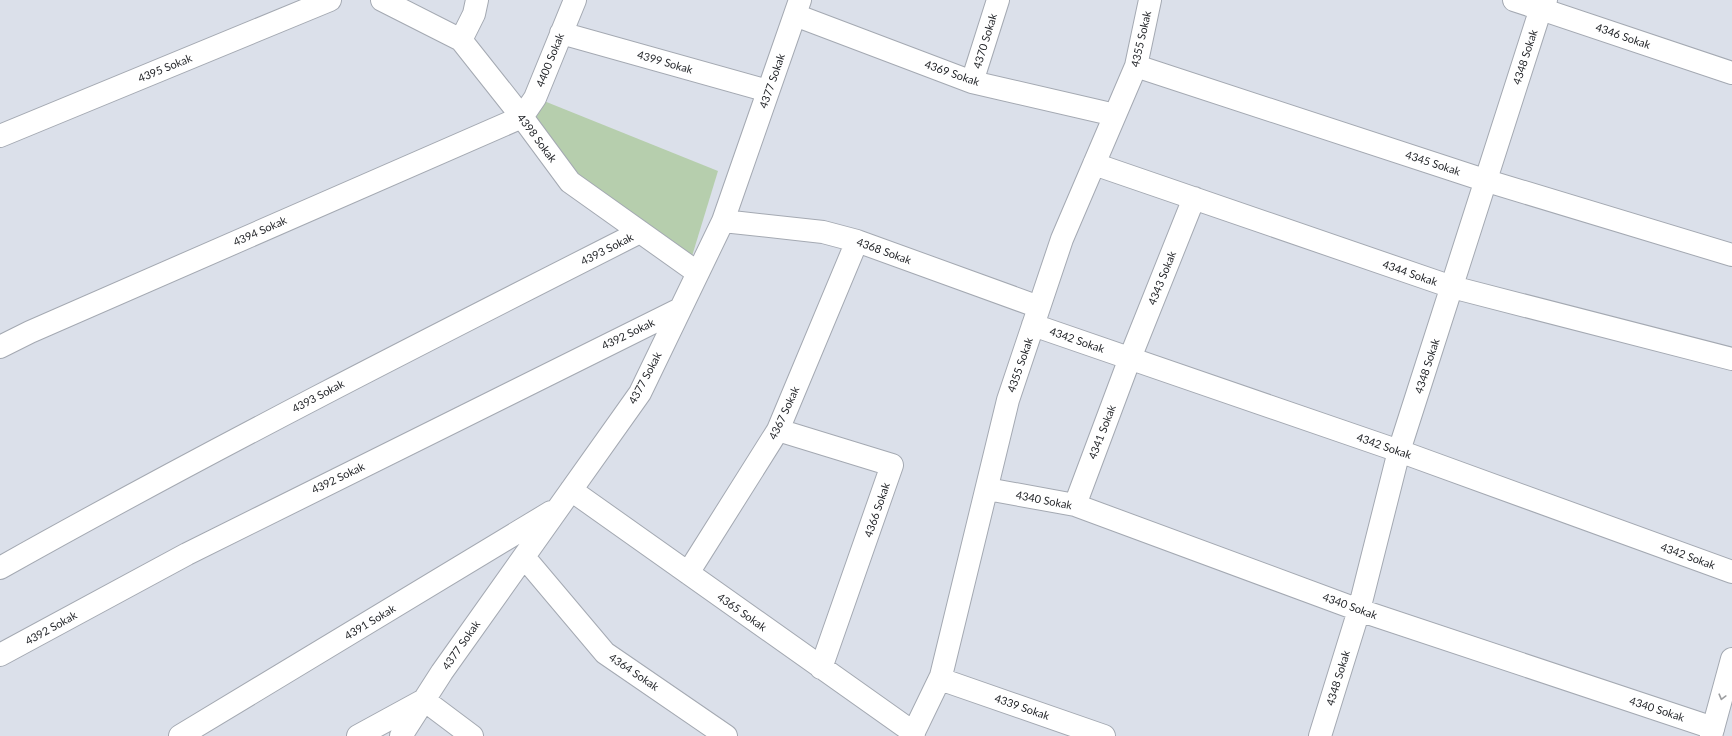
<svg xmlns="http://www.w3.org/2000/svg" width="1732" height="736" font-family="Lato,sans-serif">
<rect width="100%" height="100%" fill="#dbe0ea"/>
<path fill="#b6cead" d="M 544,101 L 718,171 L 689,266 L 570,182 L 527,122 Z"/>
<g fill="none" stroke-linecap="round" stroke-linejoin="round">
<g stroke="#a4a9b2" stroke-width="24">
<path id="minor" d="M 382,0 L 461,40 L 522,117 L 570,182 L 698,273
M 1514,0 L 1732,73
M 795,15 L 972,82 L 1115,115
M 561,33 L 768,91
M 461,40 L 474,14 L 477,0
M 1136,66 L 1484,180 L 1732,255
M 972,82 L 998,0
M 0,136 L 330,0
M 1094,164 L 1452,287 L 1732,359
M 723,221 L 823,232 L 857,241 L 1039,307
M 1033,325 L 1399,451 L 1732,572
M 0,347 L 30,332 L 522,117 L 535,98 L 575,0
M 778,430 L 892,465 L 821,668
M 987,489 L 1075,505 L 1359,610 L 1713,728
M 571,490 L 914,733
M 1075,505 L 1130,358 L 1194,198
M 524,557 L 605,653 L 726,736
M 0,568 C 210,450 425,341 640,232
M 688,573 L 778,430 L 857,241
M 0,655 L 187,554 L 680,309
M 940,679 L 1104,736
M 180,736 L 551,512
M 358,736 L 424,700 L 472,736
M 401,736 L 442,672 L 640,393 L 723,221 L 800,0
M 912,736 L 941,676 L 1008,400 L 1062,239 L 1136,66 L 1150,0
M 1320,736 L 1359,610 L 1399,451 L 1541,8 L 1546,0"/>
</g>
<g stroke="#a4a9b2" stroke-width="24">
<path id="primary" d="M 1711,736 L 1732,659"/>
</g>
<use href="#minor" stroke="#fff" stroke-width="22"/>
<use href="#primary" stroke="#fff" stroke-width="22"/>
</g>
<defs><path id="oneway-chevron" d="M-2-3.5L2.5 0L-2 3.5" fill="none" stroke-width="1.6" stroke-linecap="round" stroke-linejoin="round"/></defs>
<use stroke="#9d9ea0" href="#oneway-chevron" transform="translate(1722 697) rotate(105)"/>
<g text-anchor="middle" stroke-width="4" stroke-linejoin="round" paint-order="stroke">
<g font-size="11" fill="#26282c" stroke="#fff">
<text transform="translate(1623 36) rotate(19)" y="4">4346 Sokak</text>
<text transform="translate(1141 39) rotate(-77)" y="4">4355 Sokak</text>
<text transform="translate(985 41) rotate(-73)" y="4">4370 Sokak</text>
<text transform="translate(1525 57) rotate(-72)" y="4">4348 Sokak</text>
<text transform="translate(550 60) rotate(-68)" y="4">4400 Sokak</text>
<text transform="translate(665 62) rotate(16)" y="4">4399 Sokak</text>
<text transform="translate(165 68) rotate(-22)" y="4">4395 Sokak</text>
<text transform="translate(952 73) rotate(19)" y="4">4369 Sokak</text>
<text transform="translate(772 81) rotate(-71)" y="4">4377 Sokak</text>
<text transform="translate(537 138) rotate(53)" y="4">4398 Sokak</text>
<text transform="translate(1433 163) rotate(18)" y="4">4345 Sokak</text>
<text transform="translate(260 231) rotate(-24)" y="4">4394 Sokak</text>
<text transform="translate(607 249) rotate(-27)" y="4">4393 Sokak</text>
<text transform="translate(884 251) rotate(20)" y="4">4368 Sokak</text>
<text transform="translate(1410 273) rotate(19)" y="4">4344 Sokak</text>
<text transform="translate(1162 278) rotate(-68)" y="4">4343 Sokak</text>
<text transform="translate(628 334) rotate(-26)" y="4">4392 Sokak</text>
<text transform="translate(1077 340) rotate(19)" y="4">4342 Sokak</text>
<text transform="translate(1020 365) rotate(-71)" y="4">4355 Sokak</text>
<text transform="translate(1427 366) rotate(-72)" y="4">4348 Sokak</text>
<text transform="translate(645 378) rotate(-62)" y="4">4377 Sokak</text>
<text transform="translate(318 396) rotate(-28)" y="4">4393 Sokak</text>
<text transform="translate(784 413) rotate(-65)" y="4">4367 Sokak</text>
<text transform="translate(1102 432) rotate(-69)" y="4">4341 Sokak</text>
<text transform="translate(1384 446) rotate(19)" y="4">4342 Sokak</text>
<text transform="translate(338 478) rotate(-26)" y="4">4392 Sokak</text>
<text transform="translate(1044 500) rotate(11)" y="4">4340 Sokak</text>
<text transform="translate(877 510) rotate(-71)" y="4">4366 Sokak</text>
<text transform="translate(1688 556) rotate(20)" y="4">4342 Sokak</text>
<text transform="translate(1350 606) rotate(20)" y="4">4340 Sokak</text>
<text transform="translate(742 612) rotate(35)" y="4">4365 Sokak</text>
<text transform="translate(370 622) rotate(-31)" y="4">4391 Sokak</text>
<text transform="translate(51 628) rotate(-29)" y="4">4392 Sokak</text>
<text transform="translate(461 645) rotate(-55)" y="4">4377 Sokak</text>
<text transform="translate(634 672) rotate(34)" y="4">4364 Sokak</text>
<text transform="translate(1338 678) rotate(-73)" y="4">4348 Sokak</text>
<text transform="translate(1022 707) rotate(19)" y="4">4339 Sokak</text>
<text transform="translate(1657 709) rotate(18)" y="4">4340 Sokak</text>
</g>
</g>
</svg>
